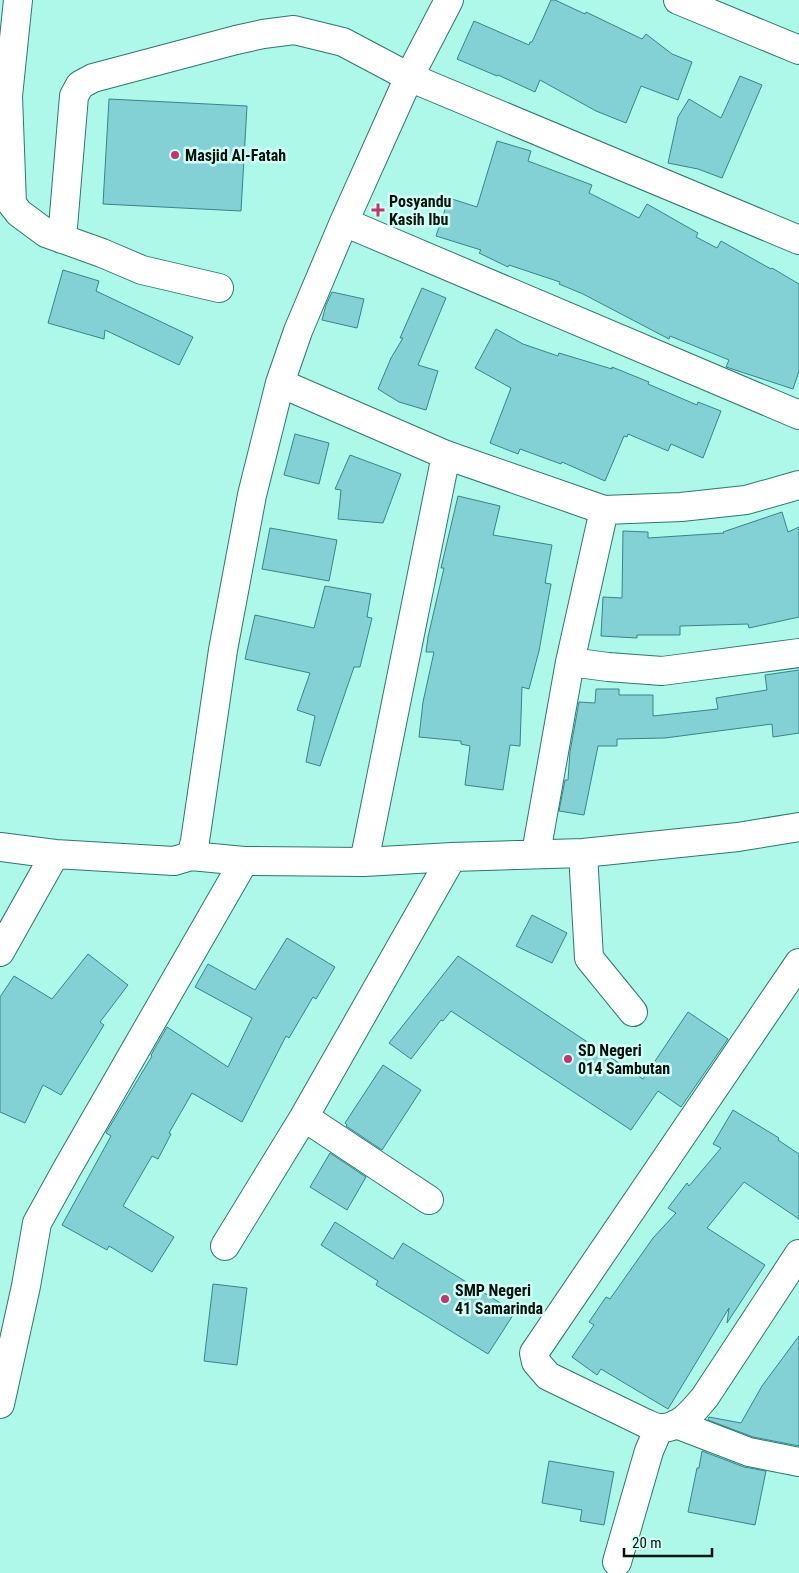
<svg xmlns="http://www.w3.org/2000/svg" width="799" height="1573" font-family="'Roboto Condensed',sans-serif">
<rect width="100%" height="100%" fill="#adf8e8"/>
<path fill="#83d1d5" stroke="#368589" d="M 551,0 L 555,0 L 585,14 L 586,12 L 642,39 L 646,34 L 672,54 L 692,62 L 678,100 L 641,86 L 626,123 L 596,111 L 540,80 L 535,92 L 498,75 L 497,76 L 457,59 L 474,21 L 529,45 L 530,42 L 532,42 Z
M 740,76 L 762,85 L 722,178 L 698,169 L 668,163 L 678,117 L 689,99 L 721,118 Z
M 109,99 L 247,106 L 241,211 L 103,204 Z
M 497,141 L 531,151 L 528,161 L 592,185 L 589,193 L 639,218 L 647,204 L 698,233 L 696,237 L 717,248 L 721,241 L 771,269 L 772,268 L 799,284 L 799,371 L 793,389 L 726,367 L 729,360 L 670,336 L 669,339 L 583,294 L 559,284 L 560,282 L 509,265 L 508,267 L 479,253 L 481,250 L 436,236 L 449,198 L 477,207 Z
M 63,270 L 99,281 L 96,291 L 193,337 L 179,365 L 105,330 L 104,339 L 48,323 Z
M 422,288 L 446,298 L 418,365 L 438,371 L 426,410 L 399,402 L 378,389 L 391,358 L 403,338 L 400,338 Z
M 332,292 L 364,299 L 357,328 L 322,320 L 326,305 Z
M 496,329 L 523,344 L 558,356 L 559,353 L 612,369 L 612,367 L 649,382 L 648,384 L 697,405 L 698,402 L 721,411 L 703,458 L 671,444 L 668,451 L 628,434 L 627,437 L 624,436 L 605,481 L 562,462 L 561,464 L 520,449 L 518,454 L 490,443 L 511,388 L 475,368 Z
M 295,434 L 329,443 L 319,484 L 284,475 Z
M 350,455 L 401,474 L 383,523 L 338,519 L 341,490 L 335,489 Z
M 458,496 L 500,506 L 493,535 L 552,545 L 545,583 L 551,584 L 539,651 L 529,689 L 522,687 L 520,746 L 510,745 L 503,790 L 465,785 L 470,746 L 461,744 L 461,741 L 419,737 L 423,702 L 434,652 L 426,652 L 428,637 L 444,568 L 441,568 Z
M 782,512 L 788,532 L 799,527 L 799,617 L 749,628 L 748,624 L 680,626 L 680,635 L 637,635 L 637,638 L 601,636 L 603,597 L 622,598 L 623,531 L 648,532 L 648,538 L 724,533 L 723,532 Z
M 270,528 L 337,540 L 329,581 L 262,569 Z
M 325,586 L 371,594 L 367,617 L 372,618 L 360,667 L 354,667 L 320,766 L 306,762 L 315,716 L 297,710 L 310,673 L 245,659 L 255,615 L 314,628 Z
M 799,670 L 799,733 L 773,737 L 772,724 L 665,738 L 617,739 L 617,746 L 598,746 L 584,815 L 559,811 L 565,780 L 568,780 L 570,752 L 579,702 L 595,703 L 596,689 L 619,689 L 619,695 L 653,695 L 653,716 L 718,709 L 716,698 L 767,690 L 765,675 Z
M 532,915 L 567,933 L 552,963 L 516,946 Z
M 287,938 L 335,967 L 316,999 L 313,997 L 289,1038 L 286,1036 L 242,1122 L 192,1093 L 169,1133 L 171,1134 L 158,1159 L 152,1156 L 123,1206 L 174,1237 L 152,1272 L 109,1246 L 107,1250 L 62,1225 L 111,1136 L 106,1133 L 107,1131 L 152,1056 L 151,1055 L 167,1027 L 228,1067 L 252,1018 L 195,987 L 208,964 L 255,990 Z
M 88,954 L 128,985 L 100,1022 L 104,1025 L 61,1095 L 43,1085 L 25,1123 L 0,1112 L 0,997 L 14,976 L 52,999 Z
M 458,956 L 643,1079 L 688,1012 L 728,1039 L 681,1107 L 658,1091 L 631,1130 L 451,1011 L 443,1021 L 441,1020 L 411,1059 L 389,1043 Z
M 383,1065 L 421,1090 L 382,1150 L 346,1126 L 347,1125 L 345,1123 Z
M 733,1110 L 779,1138 L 778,1140 L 799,1154 L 799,1219 L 744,1182 L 707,1228 L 765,1265 L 727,1323 L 729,1308 L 668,1409 L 601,1369 L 597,1375 L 572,1357 L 594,1325 L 589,1322 L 606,1297 L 610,1299 L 653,1238 L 676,1213 L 668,1208 L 687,1183 L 689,1186 L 721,1148 L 713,1144 Z
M 330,1153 L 366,1177 L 347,1210 L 310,1187 Z
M 335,1222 L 393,1259 L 403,1243 L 515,1312 L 488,1354 L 376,1285 L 378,1281 L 321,1245 Z
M 213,1284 L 247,1288 L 237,1365 L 204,1361 Z
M 799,1336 L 799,1446 L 753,1437 L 708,1420 L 709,1417 L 741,1423 L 762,1386 Z
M 702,1451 L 744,1467 L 766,1471 L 755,1525 L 688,1512 L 697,1468 L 699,1468 Z
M 549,1461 L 614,1472 L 604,1525 L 580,1521 L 582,1510 L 542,1503 Z"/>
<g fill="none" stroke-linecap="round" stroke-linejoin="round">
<g stroke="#2c786b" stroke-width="30">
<path id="minor" d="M 18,0 L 8,96 L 12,204 L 19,213 L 46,233 L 102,253 L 142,270 L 219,288
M 678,0 L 799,50
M 344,222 L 799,415
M 62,239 L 74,96 L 80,85 L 93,78 L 236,40 L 263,34 L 294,30 L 343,42 L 409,77 L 799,240
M 280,383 L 446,455 L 604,510 L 681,507 L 746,500 L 799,485
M 570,662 L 608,667 L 662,671 L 799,653
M 0,847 L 55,854 L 174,861 L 191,856 L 244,861 L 364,862 L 452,857 L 583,853 L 738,837 L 799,827
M 536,853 L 570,662 L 604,510
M 583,853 L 589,958 L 633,1012
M 191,856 L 195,841 L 223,650 L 252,495 L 280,383 L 298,331 L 344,222 L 409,77 L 449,0
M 364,862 L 446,455
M 0,952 L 55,854
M 799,963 L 534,1353 L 536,1362 L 548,1376 L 645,1423 C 650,1425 655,1428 660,1428 C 680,1429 694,1410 705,1397 L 799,1254
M 304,1117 L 429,1200
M 225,1246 L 304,1117 L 452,857
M 0,1404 L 26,1286 L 37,1223 L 68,1167 L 244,861
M 676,1424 L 749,1452 L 799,1462
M 617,1562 L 649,1451 L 659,1428"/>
</g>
<use href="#minor" stroke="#fff" stroke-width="28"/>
</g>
<g fill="#c0366f" stroke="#d3fef4" stroke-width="2">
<circle cx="175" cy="155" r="5"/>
<path d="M375.5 202.5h5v5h5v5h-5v5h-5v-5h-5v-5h5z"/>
<circle cx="568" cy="1059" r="5"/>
<circle cx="445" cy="1299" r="5"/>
</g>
<g text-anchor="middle" stroke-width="5" stroke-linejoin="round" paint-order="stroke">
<g font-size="16" font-weight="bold" fill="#00120e" stroke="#d3fef4" text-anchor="start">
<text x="185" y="161">Masjid Al-Fatah</text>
<text x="389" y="207">Posyandu<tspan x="389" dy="18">Kasih Ibu</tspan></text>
<text x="578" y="1056">SD Negeri<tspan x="578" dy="18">014 Sambutan</tspan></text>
<text x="455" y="1296">SMP Negeri<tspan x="455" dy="18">41 Samarinda</tspan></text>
</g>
</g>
<path d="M624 1548v8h88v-8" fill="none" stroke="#00120e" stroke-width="2.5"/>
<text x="632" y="1548" font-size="15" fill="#00120e" stroke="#d3fef4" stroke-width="4" paint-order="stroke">20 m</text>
</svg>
